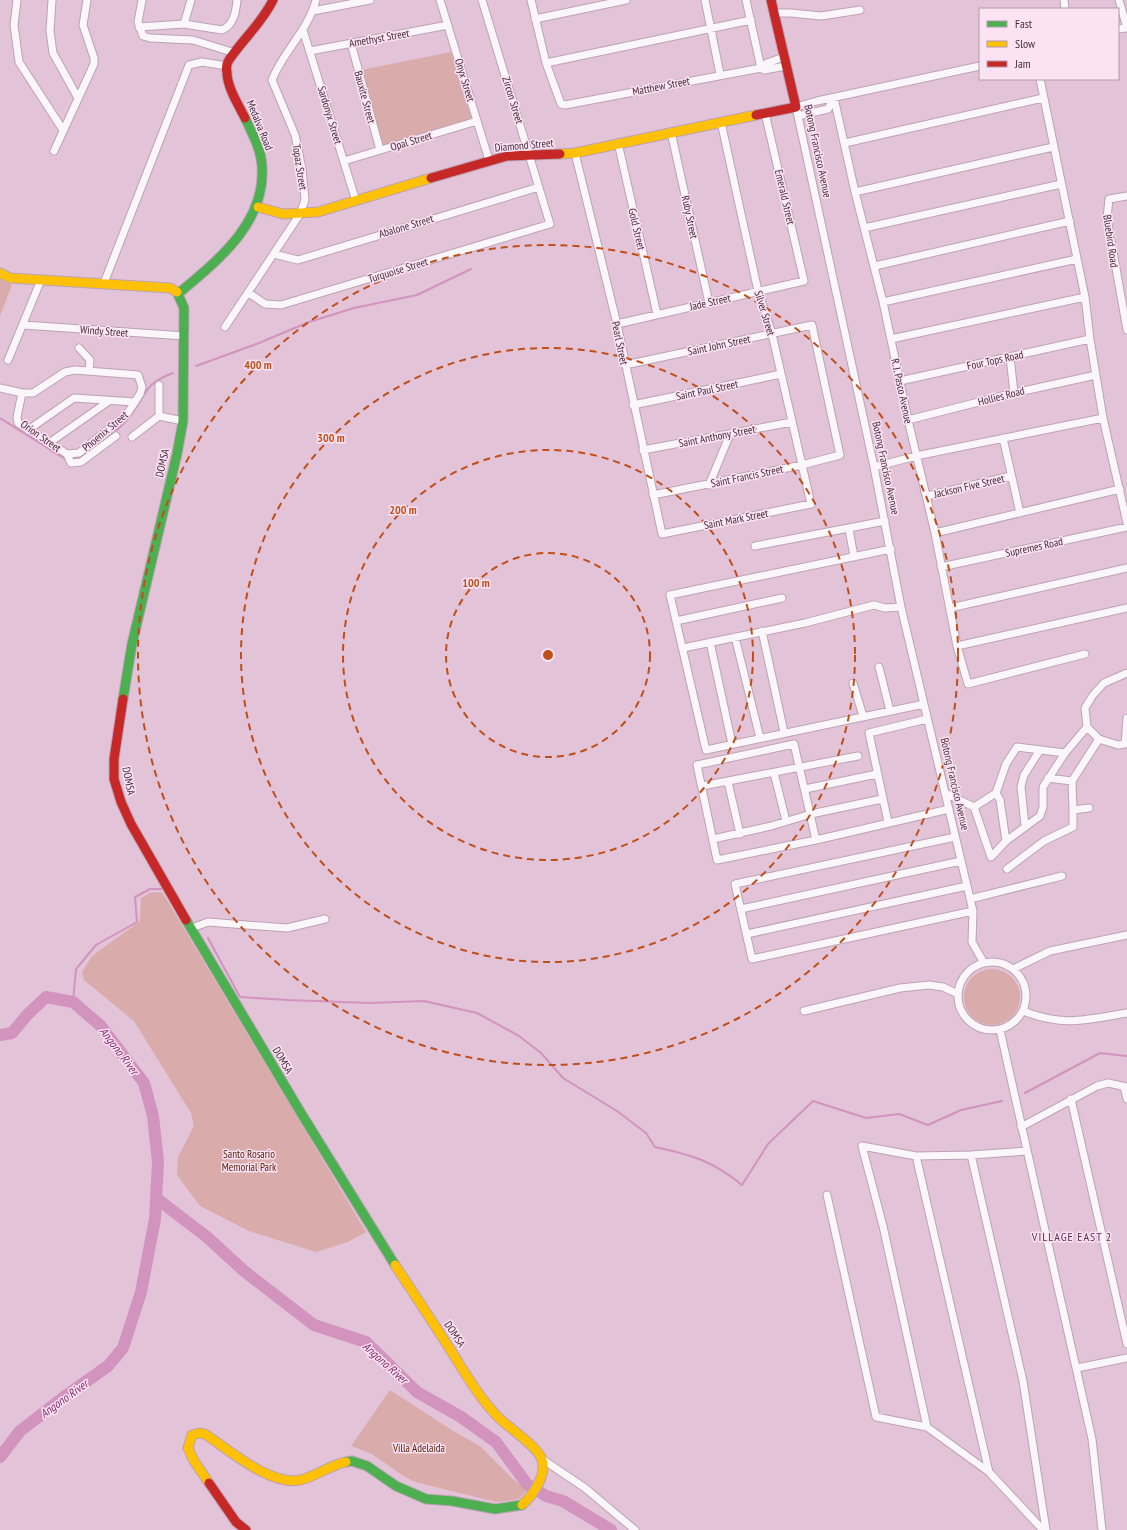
<svg xmlns="http://www.w3.org/2000/svg" width="1127" height="1530" font-family="'PT Sans Narrow',sans-serif">
<rect width="100%" height="100%" fill="#e3c3d8"/>
<path fill="#d9abaa" d="M 451,52 L 472,120 L 382,147 L 361,70 Z
M 0,280 L 12,285 L 0,316 Z
M 162,892 L 366,1232 L 348,1242 L 316,1252 L 249,1231 L 200,1206 L 177,1175 L 178,1157 L 194,1126 L 191,1113 L 134,1021 L 84,980 L 82,972 L 92,956 L 140,921 L 141,898 L 150,893 Z
M964 997a28 28 0 1 1 56 0a28 28 0 1 1-56 0Z
M 390,1390 L 455,1432 L 480,1446 L 514,1480 L 527,1490 L 520,1498 L 514,1500 L 496,1502 L 415,1482 L 402,1475 L 372,1454 L 351,1446 Z"/>
<g fill="none" stroke-linecap="round" stroke-linejoin="round">
<path stroke="#d293be" stroke-width="2" d="M 196,366 L 259,343 L 309,322 L 354,308 L 417,295 L 471,269
M 0,418 L 65,459
M 72,459 C 88,455 121,429 131,415 C 148,392 144,384 173,373
M 208,938 L 240,997 L 288,1000 L 369,1003 L 424,1001 L 477,1013 L 519,1036 L 541,1053 L 563,1078 L 617,1111 L 646,1133 L 655,1147 C 692,1155 713,1161 742,1185 L 768,1144 L 813,1101 L 866,1118 L 899,1114 L 928,1125 L 961,1110 L 1002,1101
M 73,1002 L 76,969 L 96,945 L 137,922 L 135,897 L 150,889 L 163,889
M 1025,1093 L 1100,1053 L 1127,1056"/>
<path stroke="#d293be" stroke-width="12" d="M 0,1035 L 12,1033 L 28,1014 L 46,997 L 73,1002 L 101,1026 L 144,1083 L 153,1116 L 158,1162 L 155,1219 L 141,1292 L 123,1348 L 108,1366 L 64,1397 L 20,1431 L 0,1457
M 156,1198 L 207,1237 L 244,1271 L 314,1325 L 366,1342 L 417,1392 L 461,1417 L 496,1442 L 527,1484 L 546,1496 L 563,1501 L 611,1530"/>
<g stroke="#bca3b4" stroke-width="9">
<path id="street" d="M 17,0 L 14,25 L 19,62 L 63,130
M 52,0 L 50,31 L 53,53 L 78,98
M 142,0 L 138,22 L 143,36 L 150,38 L 193,40 L 235,53
M 440,0 L 489,160
M 531,0 L 546,63 L 561,104 L 565,105 L 761,68 L 764,70 L 786,66
M 705,0 L 720,74
M 746,0 L 761,68
M 1064,0 L 1065,9
M 1119,0 L 1127,28
M 313,11 L 370,0
M 774,13 L 791,13 L 821,16 L 860,10
M 535,19 L 626,0
M 184,24 L 191,0
M 139,27 L 184,24 L 222,30 C 234,25 236,11 237,0
M 1118,29 L 1127,28
M 303,30 L 356,201
M 351,43 L 380,150
M 310,51 L 448,25
M 546,63 L 751,20
M 980,66 L 817,101 L 796,107 L 874,467 L 901,607 L 973,911 L 972,942 L 984,963
M 761,68 L 767,63 L 784,57
M 1040,79 L 1085,297 L 1090,339 L 1103,418 L 1127,523
M 834,98 L 855,192 L 883,302 L 908,420 L 935,533 L 957,646 L 968,684 L 1085,654
M 798,116 L 828,109 L 834,98
M 671,132 L 709,303
M 618,143 L 657,314
M 845,143 L 1043,98
M 54,151 L 94,64 L 94,58 L 83,25 L 87,0
M 575,153 L 617,324 L 662,534 L 811,504 L 772,334 L 758,291 L 721,122
M 344,161 L 477,121
M 855,192 L 1053,147
M 1127,196 L 1109,199 L 1107,218 L 1127,330
M 864,228 L 1061,184
M 274,254 L 298,260 L 539,187
M 875,266 L 1070,221
M 104,283 L 189,65 L 202,62 L 227,66
M 249,293 L 265,304 L 281,305 L 550,224 L 482,0
M 883,302 L 1077,259
M 617,324 L 804,281 L 765,113
M 23,325 L 185,336
M 225,327 L 300,214 L 305,200 L 302,169 L 295,135 L 272,80 C 283,51 308,31 316,0
M 891,339 L 1085,297
M 79,348 L 90,360 L 89,371
M 1010,357 L 1014,393
M 8,360 L 41,280
M 625,365 L 812,325 L 840,455 L 802,465 L 653,495
M 900,381 L 1090,339
M 0,388 L 22,393 L 33,393 L 65,372 L 75,370 L 138,375 L 142,387 L 140,394 L 127,414 L 79,453 L 67,454
M 22,393 L 17,417 L 18,423 L 67,454
M 633,405 L 781,374
M 159,416 L 159,385
M 908,420 L 1014,393 L 1096,375
M 28,430 L 74,398 L 135,402
M 132,437 L 159,416 L 183,421
M 1003,438 L 1020,513
M 49,443 L 109,401
M 643,450 L 792,422
M 67,454 L 71,463 L 81,462 L 116,436
M 874,467 L 916,456 L 1103,418
M 709,485 L 730,434
M 927,496 L 1011,476
M 849,529 L 854,557
M 935,533 L 1120,489
M 755,546 L 885,521
M 891,549 L 670,595 L 706,750 L 924,704
M 941,567 L 1127,527
M 950,608 L 1127,568
M 676,621 L 782,598
M 762,631 L 784,732
M 735,637 L 760,738
M 710,642 L 732,744
M 957,646 L 1127,608
M 683,648 L 805,623 L 874,605 L 885,608 L 901,607
M 879,667 L 890,711
M 853,683 L 863,716
M 1099,739 L 1118,745 L 1125,744 L 1127,718
M 774,773 L 786,821
M 1048,778 L 1072,781
M 728,782 L 740,834
M 702,786 L 858,756
M 805,789 L 877,774
M 945,793 L 974,807 L 996,793 L 1006,764 L 1017,747 L 1065,753 L 1087,727
M 996,793 L 1000,800 L 1006,841
M 974,807 L 991,857 L 1006,841 L 1040,816 L 1043,807 L 1043,787 L 1065,753
M 1089,808 L 1073,810 L 1072,781 L 1099,739 L 1087,727 L 1085,708 L 1093,695 L 1104,683 L 1127,673
M 888,822 L 869,733 L 927,719
M 1025,826 L 1021,787 L 1024,775 L 1040,750
M 955,837 L 735,884 L 752,959 L 973,911
M 713,839 L 771,826 L 811,814 L 882,799
M 816,840 L 794,744 L 697,765 L 717,860 L 816,840 L 949,809
M 1007,869 L 1044,841 L 1073,827 L 1073,810
M 970,899 L 1062,876
M 741,909 L 961,861
M 192,928 L 208,922 L 287,928 L 325,919
M 747,934 L 967,886
M958 996a34 34 0 1 1 68 0a34 34 0 1 1-68 0Z
M 1013,969 L 1050,951 L 1127,935
M 804,1011 L 900,988 L 929,985 L 943,987 L 958,994
M 1023,1011 C 1064,1027 1085,1020 1127,1013
M 1000,1030 L 1092,1439 L 1102,1530
M 1124,1087 L 1127,1099
M 1071,1099 L 1127,1344
M 1021,1127 L 1097,1086 L 1108,1083 L 1127,1087
M 971,1155 L 1023,1381 L 1046,1530
M 916,1156 L 989,1472
M 827,1195 L 876,1417 L 927,1427 L 989,1472 L 1043,1530
M 1077,1368 L 1127,1358
M 927,1427 L 883,1226 L 862,1146 L 916,1156 L 971,1155 L 1027,1151
M 542,1459 L 585,1488 L 635,1530"/>
</g>
<g stroke="#bca3b4" stroke-width="11">
<path id="fast" d="M 179,293 C 218,260 266,223 262,166 C 261,149 252,133 245,118
M 123,699 L 132,644 L 177,454 L 183,421 L 184,308 L 177,292
M 186,920 L 301,1113 L 395,1265
M 346,1462 L 352,1461 L 367,1466 L 396,1486 L 426,1499 L 452,1501 L 495,1509 L 522,1505"/>
</g>
<g stroke="#bca3b4" stroke-width="11">
<path id="slow" d="M 560,154 L 575,153 L 756,115
M 258,207 L 283,214 L 318,212 L 431,178
M 0,273 L 10,278 L 170,288 L 177,292
M 395,1265 C 414,1294 434,1324 453,1354 C 466,1375 479,1397 497,1416 C 507,1427 538,1446 542,1460 C 547,1475 533,1495 522,1505
M 209,1483 L 194,1461 L 188,1448 L 192,1435 L 199,1433 L 205,1434 C 229,1450 270,1486 300,1480 C 317,1476 330,1465 346,1462"/>
</g>
<g stroke="#bca3b4" stroke-width="11">
<path id="jam" d="M 756,115 L 796,107 L 771,0
M 245,118 C 238,104 227,87 227,72 C 226,68 227,63 229,60 C 243,39 262,23 273,0
M 431,178 L 507,156 L 560,154
M 123,699 L 114,759 L 114,779 L 121,802 L 131,824 L 186,920
M 209,1483 L 236,1522 L 246,1530"/>
</g>
<use href="#street" stroke="#fbf6f9" stroke-width="7"/>
<use href="#fast" stroke="#4caf50" stroke-width="9"/>
<use href="#slow" stroke="#ffc107" stroke-width="9"/>
<use href="#jam" stroke="#c62828" stroke-width="9"/>
</g>
<g fill="none" stroke="#bf4e18" stroke-width="2" stroke-dasharray="7 5">
<circle cx="548" cy="655" r="102"/>
<circle cx="548" cy="655" r="205"/>
<circle cx="548" cy="655" r="307"/>
<circle cx="548" cy="655" r="410"/>
</g>
<g text-anchor="middle" stroke-width="3" stroke-linejoin="round" paint-order="stroke">
<g font-size="11" fill="#442d3d" stroke="#fce3f3">
<text transform="translate(379 38) rotate(-10)" y="4">Amethyst Street</text>
<text transform="translate(465 80) rotate(73)" y="4">Onyx Street</text>
<text transform="translate(661 86) rotate(-11)" y="4">Matthew Street</text>
<text transform="translate(365 97) rotate(75)" y="4">Bauxite Street</text>
<text transform="translate(513 100) rotate(73)" y="4">Zircon Street</text>
<text transform="translate(330 115) rotate(73)" y="4">Sardonyx Street</text>
<text transform="translate(260 125) rotate(68)" y="4">Medalva Road</text>
<text transform="translate(411 141) rotate(-17)" y="4">Opal Street</text>
<text transform="translate(524 145) rotate(-5)" y="4">Diamond Street</text>
<text transform="translate(818 151) rotate(78)" y="4">Botong Francisco Avenue</text>
<text transform="translate(300 167) rotate(81)" y="4">Topaz Street</text>
<text transform="translate(785 197) rotate(77)" y="4">Emerald Street</text>
<text transform="translate(690 217) rotate(78)" y="4">Ruby Street</text>
<text transform="translate(406 226) rotate(-17)" y="4">Abalone Street</text>
<text transform="translate(637 229) rotate(77)" y="4">Gold Street</text>
<text transform="translate(1111 241) rotate(82)" y="4">Bluebird Road</text>
<text transform="translate(398 270) rotate(-17)" y="4">Turquoise Street</text>
<text transform="translate(710 302) rotate(-13)" y="4">Jade Street</text>
<text transform="translate(765 313) rotate(73)" y="4">Silver Street</text>
<text transform="translate(104 331) rotate(4)" y="4">Windy Street</text>
<text transform="translate(620 343) rotate(78)" y="4">Pearl Street</text>
<text transform="translate(719 345) rotate(-12)" y="4">Saint John Street</text>
<text transform="translate(995 360) rotate(-12)" y="4">Four Tops Road</text>
<text transform="translate(707 390) rotate(-12)" y="4">Saint Paul Street</text>
<text transform="translate(902 391) rotate(78)" y="4">R. J. Pasco Avenue</text>
<text transform="translate(1001 396) rotate(-14)" y="4">Hollies Road</text>
<text transform="translate(105 431) rotate(-40)" y="4">Phoenix Street</text>
<text transform="translate(41 436) rotate(35)" y="4">Orion Street</text>
<text transform="translate(717 436) rotate(-11)" y="4">Saint Anthony Street</text>
<text transform="translate(162 463) rotate(-77)" y="4">DOMSA</text>
<text transform="translate(886 468) rotate(78)" y="4">Botong Francisco Avenue</text>
<text transform="translate(747 476) rotate(-12)" y="4">Saint Francis Street</text>
<text transform="translate(969 486) rotate(-13)" y="4">Jackson Five Street</text>
<text transform="translate(736 519) rotate(-11)" y="4">Saint Mark Street</text>
<text transform="translate(1034 547) rotate(-12)" y="4">Supremes Road</text>
<text transform="translate(129 781) rotate(79)" y="4">DOMSA</text>
<text transform="translate(955 784) rotate(77)" y="4">Botong Francisco Avenue</text>
<text transform="translate(283 1060) rotate(59)" y="4">DOMSA</text>
<text transform="translate(455 1334) rotate(57)" y="4">DOMSA</text>
</g>
<g font-size="11" fill="#511a06" stroke="#fce3f3">
<text x="249" y="1158">Santo Rosario<tspan x="249" dy="13">Memorial Park</tspan></text>
<text x="419" y="1452">Villa Adelaida</text>
</g>
<g font-size="12" font-style="italic" fill="#852b6f" stroke="#fce3f3">
<text transform="translate(119 1051) rotate(53)" y="4">Angono River</text>
<text transform="translate(385 1363) rotate(42)" y="4">Angono River</text>
<text transform="translate(64 1399) rotate(-36)" y="4">Angono River</text>
</g>
<g font-size="12" letter-spacing="1" fill="#5f2f51" stroke="#fce3f3">
<text x="1072" y="1241">VILLAGE EAST 2</text>
</g>
</g>
<circle cx="548" cy="655" r="6" fill="#bf4e18" stroke="#fce3f3" stroke-width="2"/>
<g font-size="12" text-anchor="middle" font-weight="bold" fill="#bf4e18" stroke="#fce3f3" stroke-width="3" stroke-linejoin="round" paint-order="stroke">
<text x="258" y="369">400 m</text>
<text x="331" y="442">300 m</text>
<text x="403" y="514">200 m</text>
<text x="476" y="587">100 m</text>
</g>
<rect x="979" y="8" width="140" height="72" fill="#fce3f3" stroke="#b29aaa"/>
<rect x="987" y="21" width="20" height="6" fill="#4caf50" stroke="#b29aaa"/>
<text x="1015" y="28" font-size="12" fill="#442d3d">Fast</text>
<rect x="987" y="41" width="20" height="6" fill="#ffc107" stroke="#b29aaa"/>
<text x="1015" y="48" font-size="12" fill="#442d3d">Slow</text>
<rect x="987" y="61" width="20" height="6" fill="#c62828" stroke="#b29aaa"/>
<text x="1015" y="68" font-size="12" fill="#442d3d">Jam</text>
</svg>
